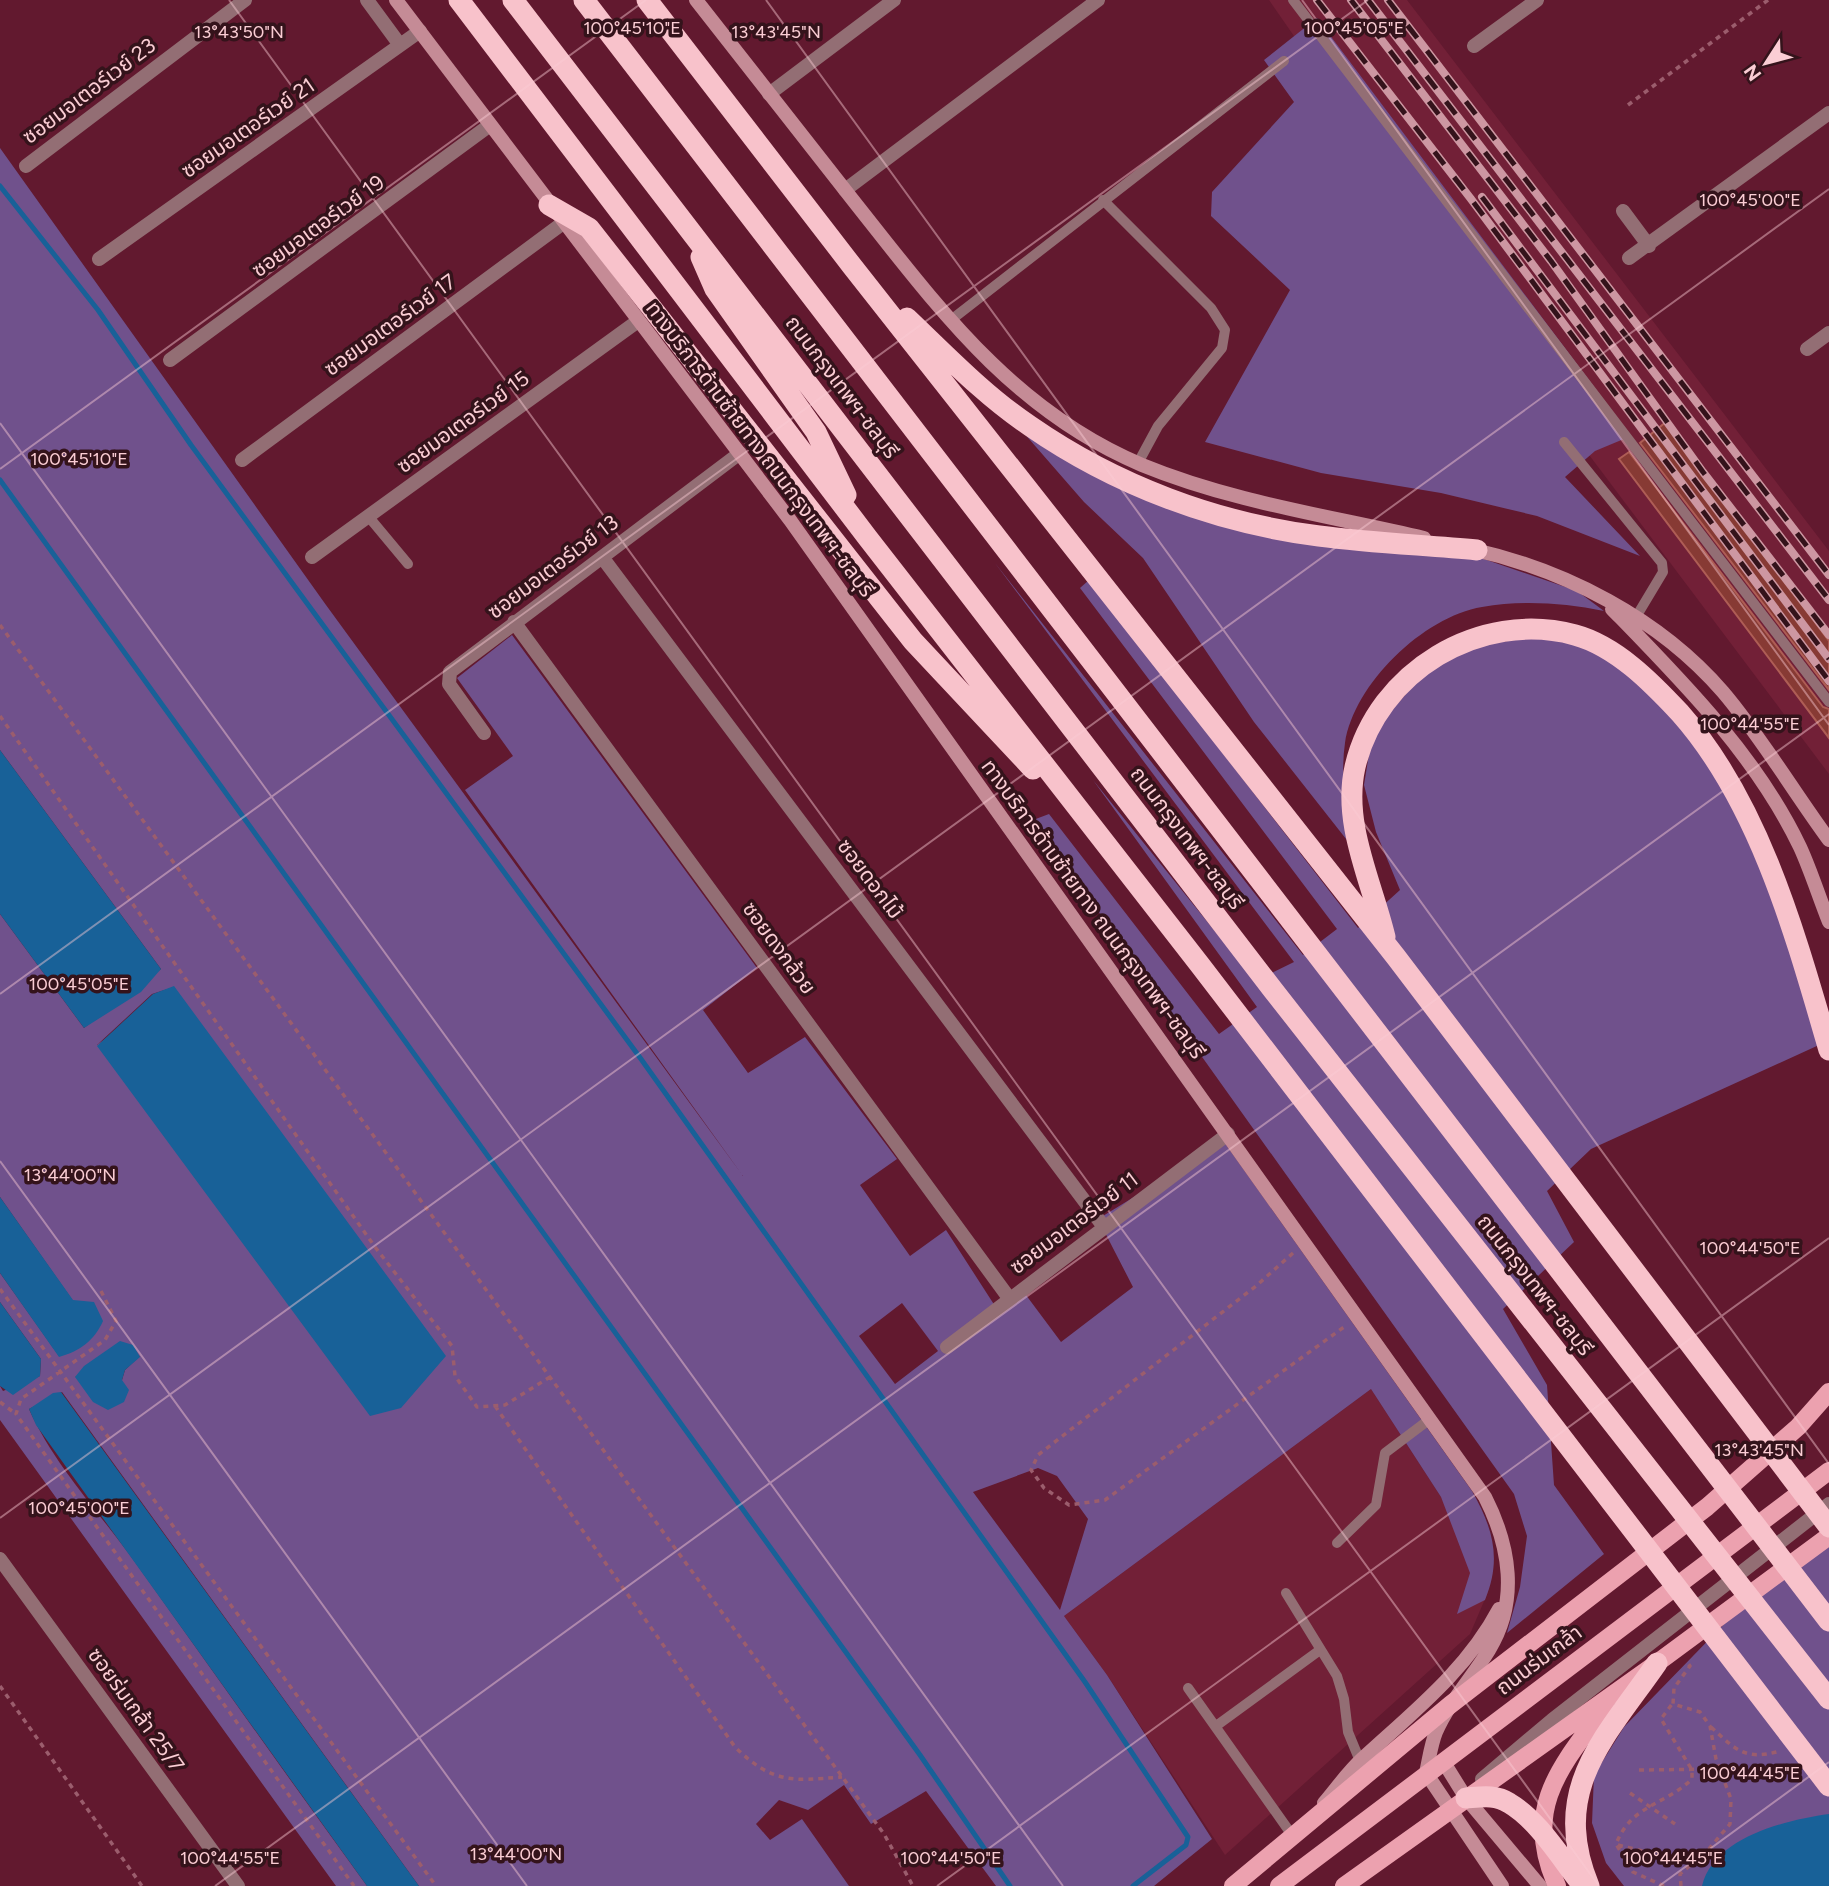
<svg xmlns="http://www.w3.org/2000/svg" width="1829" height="1886" font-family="Figtree,'Noto Sans Thai',sans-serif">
<rect width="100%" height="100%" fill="#62192f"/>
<path fill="#722037" d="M 1269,0 L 1407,0 L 1829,551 L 1829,774 L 1535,383 Z
M 1371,1389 L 1441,1497 L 1488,1592 L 1470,1634 L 1225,1855 L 1107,1675 L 1064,1616 Z"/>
<path fill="#70518c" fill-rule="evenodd" d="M 1317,18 L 1631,436 L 1595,451 L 1565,477 L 1640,556 L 1537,516 L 1441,493 L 1321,473 L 1205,442 L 1290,290 L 1211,216 L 1212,192 L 1294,102 L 1264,60 Z
M 0,148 L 326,605 L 743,1176 L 465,790 L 513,756 L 457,678 L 512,635 L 757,968 L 703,1010 L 748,1073 L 805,1037 L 897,1159 L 860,1185 L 910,1256 L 946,1230 L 995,1306 L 1020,1287 L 1061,1342 L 1133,1287 L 1098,1219 L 1224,1142 L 1472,1491 C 1493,1528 1502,1559 1485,1600 L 1457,1614 L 1470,1573 L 1441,1497 L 1371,1389 L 1064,1616 L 1107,1675 L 1212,1839 L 1154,1886 L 996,1886 L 926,1791 L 871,1824 L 844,1785 L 808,1810 L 779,1800 L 756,1824 L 770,1840 L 802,1819 L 849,1886 L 419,1886 L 62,1392 L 29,1409 C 54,1465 99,1512 135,1562 C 212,1670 289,1779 367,1886 L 336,1886 L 0,1420 L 0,1386 L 3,1391 L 40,1376 L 41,1359 L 0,1302 L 0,1273 L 59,1356 L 73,1301 L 0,1197 L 0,914 L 84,1028 L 161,969 L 0,750 ZM 174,987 L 97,1045 L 152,994 ZM 902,1303 L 938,1351 L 895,1384 L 859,1336 ZM 140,1356 L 125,1370 L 122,1380 L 75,1377 ZM 1038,1468 L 1057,1476 L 1088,1519 L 1060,1610 L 973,1492 Z
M 1016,424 L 1149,500 L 1481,558 L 1577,591 L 1604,611 C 1563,603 1523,600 1482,607 C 1423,617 1354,684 1345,743 C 1340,776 1347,811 1350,844 L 1254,722 L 1143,558 L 1084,502 Z
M 995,563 L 1303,955 L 1337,929 L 1080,588 L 1089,580 L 1358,928 L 1400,890 L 1376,832 L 1364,785 L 1369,754 L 1378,726 L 1427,670 L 1469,647 L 1541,636 L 1584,645 L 1609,658 L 1678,721 L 1725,788 L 1781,917 L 1819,1045 L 1591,1149 L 1547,1191 L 1574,1242 L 1503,1309 L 1547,1385 L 1554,1485 L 1604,1554 L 1507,1633 L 1520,1587 L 1527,1536 L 1514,1494 L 1033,820 L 1049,814 L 1219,1034 L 1257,1007 L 1093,780 L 1255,981 L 1294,962 Z
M 1829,1544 L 1829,1886 L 1624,1886 L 1606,1863 L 1592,1823 L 1594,1775 L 1624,1727 L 1727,1621 Z"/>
<path fill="#186198" d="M 0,750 L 161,969 L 141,992 L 84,1028 L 0,914 Z
M 174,986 L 446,1356 L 401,1408 L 370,1416 L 97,1046 L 153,994 Z
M 0,1197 L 73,1300 L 94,1302 L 103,1321 C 94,1341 80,1351 59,1357 L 0,1273 Z
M 0,1302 L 41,1359 L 40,1376 L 13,1395 L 0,1386 Z
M 120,1341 L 133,1345 L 140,1357 L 125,1370 L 122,1380 L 129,1390 L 124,1402 L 108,1410 L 93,1402 L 75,1377 L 84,1366 Z
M 61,1392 L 419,1886 L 367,1886 L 36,1425 L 29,1409 L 53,1393 Z
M 1829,1814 L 1829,1886 L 1702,1886 C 1714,1837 1786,1820 1829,1814 Z"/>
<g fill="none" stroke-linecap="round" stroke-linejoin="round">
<path stroke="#186198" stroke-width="5" d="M 0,186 L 98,310 L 191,445 L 641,1059 L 1085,1682 L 1188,1837 L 1186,1845 L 1133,1886
M 0,480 L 920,1755 L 1010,1886"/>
</g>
<path fill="#873a34" stroke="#ae5d55" stroke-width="2" d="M 1666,422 L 1829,641 L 1829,690 L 1640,443 Z
M 1629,452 L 1823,707 L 1829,709 L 1829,738 L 1619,459 Z"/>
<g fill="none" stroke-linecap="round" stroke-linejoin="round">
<path stroke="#9b5d6d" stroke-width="3.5" stroke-dasharray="5 5" stroke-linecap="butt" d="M 1628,105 L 1768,0
M 0,625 L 884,1834 L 913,1886
M 0,716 L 375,1247 L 452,1346 L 455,1376 L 477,1407 L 505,1405 L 550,1377
M 1293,1253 L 1256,1286 L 1038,1455 L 1031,1470 L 1044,1488 L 1069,1505 L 1105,1500 L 1344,1327
M 0,1289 L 436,1886
M 101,1291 L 116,1321 L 105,1340 L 21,1399 L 16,1414 L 354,1886
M 0,1402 L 16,1414
M 495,1406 L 735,1747 C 773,1784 792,1781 842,1777
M 0,1686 L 142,1886
M 1711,1727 C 1736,1750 1745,1761 1780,1751
M 1639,1770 L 1720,1769
M 1630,1793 L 1675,1824
M 1618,1845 L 1667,1857
M 1664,1886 L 1633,1872 L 1616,1844 C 1632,1804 1664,1806 1692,1779 L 1692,1770 L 1661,1719 L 1672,1704
M 1681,1886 L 1680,1874 L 1708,1850 L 1730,1824 L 1731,1799 L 1716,1759 L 1710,1726 L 1700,1712 L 1673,1704 L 1674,1688 L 1690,1666 L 1687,1662"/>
<path stroke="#936e74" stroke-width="10" d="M 1293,0 L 1829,702
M 1103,200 L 1211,308 L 1225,330 L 1222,348 L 1158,426 L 1138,463
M 951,320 L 1284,61
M 1564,442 L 1662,563 L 1663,572 L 1636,617
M 368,516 L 408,564
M 1337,1543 L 1376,1505 L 1385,1453 L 1430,1419
M 1286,1593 L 1337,1676 L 1344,1699 L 1348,1732 L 1360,1761
M 1188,1688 L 1292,1835
M 1216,1726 L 1320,1650"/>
<path stroke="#936e74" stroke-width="14" d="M 367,0 L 400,45
M 1474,46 L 1537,0
M 769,94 L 894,0
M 26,166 L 245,0
M 845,190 L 1098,0
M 1623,211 L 1649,246
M 1629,258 L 1829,113
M 99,259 L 420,31
M 1807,349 L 1829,333
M 170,360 L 490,125
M 242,460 L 563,223
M 312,557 L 638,321
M 602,557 L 1104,1227
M 514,622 L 1009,1298
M 484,733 L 449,684 L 450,672 L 740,453
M 947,1347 L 1228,1134
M 0,1559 L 238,1886
M 1482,1779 L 1552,1720 L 1829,1504"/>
<path stroke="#c58b96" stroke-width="14" d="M 396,0 L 790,520 L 1485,1497 C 1510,1546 1519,1601 1489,1650 C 1472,1678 1449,1702 1436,1732 C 1431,1744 1429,1760 1426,1773 L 1502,1886
M 696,0 C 749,68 803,136 856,204 C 940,310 1014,411 1142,465 C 1232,502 1330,516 1424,538
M 1471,549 C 1565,570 1659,618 1723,692 C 1762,738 1793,791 1829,840
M 1612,609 C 1682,681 1756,755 1800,847 C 1811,871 1819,897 1829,922
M 1443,1761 L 1466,1798 L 1540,1886
M 1324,1803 C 1336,1789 1348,1772 1362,1759 C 1412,1713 1467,1670 1499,1609"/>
<path stroke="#eca1af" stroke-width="18" d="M 1233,1886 L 1450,1705 L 1707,1507 L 1798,1427 L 1829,1392
M 1279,1886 L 1829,1471
M 1344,1886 L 1657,1663 L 1829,1536
M 1557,1886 C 1522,1808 1560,1767 1606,1706"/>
<path stroke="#f8c2cb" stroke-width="21" d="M 459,0 L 867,537 L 1200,965 L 1829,1786
M 513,0 L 1273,990 L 1829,1699
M 584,0 L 1829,1621
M 647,0 L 852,266 L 1396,957 L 1829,1527
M 549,205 L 589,228 L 913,641 L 1033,769
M 701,257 L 715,289 L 816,432 L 846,495
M 907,318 C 946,355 985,396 1030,426 C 1115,485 1216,523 1319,536 C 1372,543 1425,545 1477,550
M 1385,937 C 1372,882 1342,824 1355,767 C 1377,672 1480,609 1575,635 C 1616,646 1652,683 1680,713 C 1760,803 1796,937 1829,1050
M 1466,1798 C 1480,1797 1496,1794 1509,1803 C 1538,1820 1560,1857 1580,1882
M 1589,1886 C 1549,1789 1605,1738 1657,1663"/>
<g stroke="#cd97a2" stroke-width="8">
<path id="rail" d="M 1317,0 L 1471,199 L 1829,681
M 1351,0 L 1551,261 L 1703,472 L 1829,635
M 1368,0 L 1829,600
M 1388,0 L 1829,575
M 1482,197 L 1829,659"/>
</g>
<use href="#rail" stroke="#34131b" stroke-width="5" stroke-dasharray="16" stroke-linecap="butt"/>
</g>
<path fill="none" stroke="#fbcdd4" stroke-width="2" stroke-opacity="0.45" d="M 229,0 L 1599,1886M 766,0 L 1829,1464M 1302,0 L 1829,725M 0,423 L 1063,1886M 0,469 L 646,0M 0,994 L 1368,0M 0,1161 L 527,1886M 0,1518 L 1829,189M 215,1886 L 1829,714M 937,1886 L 1829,1238M 1659,1886 L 1829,1762"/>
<g text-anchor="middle" stroke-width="7" stroke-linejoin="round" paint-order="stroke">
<g font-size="21" fill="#fbcdd4" stroke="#34131b">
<text transform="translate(89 91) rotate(-37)" y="7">ซอยมอเตอร์เวย์ 23</text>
<text transform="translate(248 128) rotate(-35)" y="7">ซอยมอเตอร์เวย์ 21</text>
<text transform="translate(318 226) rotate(-36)" y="7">ซอยมอเตอร์เวย์ 19</text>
<text transform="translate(390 325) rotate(-36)" y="7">ซอยมอเตอร์เวย์ 17</text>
<text transform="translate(842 387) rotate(53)" y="7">ถนนกรุงเทพฯ-ชลบุรี</text>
<text transform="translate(463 422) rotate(-36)" y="7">ซอยมอเตอร์เวย์ 15</text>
<text transform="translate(760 449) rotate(53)" y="7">ทางบริการด้านซ้ายทาง ถนนกรุงเทพฯ-ชลบุรี</text>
<text transform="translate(553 567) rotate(-37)" y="7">ซอยมอเตอร์เวย์ 13</text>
<text transform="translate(1187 838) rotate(53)" y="7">ถนนกรุงเทพฯ-ชลบุรี</text>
<text transform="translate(870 879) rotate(53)" y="7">ซอยดอกไม้</text>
<text transform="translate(1093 909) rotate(54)" y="7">ทางบริการด้านซ้ายทาง ถนนกรุงเทพฯ-ชลบุรี</text>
<text transform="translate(779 948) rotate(54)" y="7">ซอยดงกล้วย</text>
<text transform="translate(1074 1223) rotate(-37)" y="7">ซอยมอเตอร์เวย์ 11</text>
<text transform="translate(1535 1285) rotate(52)" y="7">ถนนกรุงเทพฯ-ชลบุรี</text>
<text transform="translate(1539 1660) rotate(-37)" y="7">ถนนร่มเกล้า</text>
<text transform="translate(136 1710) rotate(54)" y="7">ซอยร่มเกล้า 25/7</text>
</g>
</g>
<g font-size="18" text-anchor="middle" fill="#fbcdd4" stroke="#34131b" stroke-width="7" stroke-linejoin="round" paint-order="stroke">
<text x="632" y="34">100°45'10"E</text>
<text x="1354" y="34">100°45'05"E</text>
<text x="239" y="38">13°43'50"N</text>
<text x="776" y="38">13°43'45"N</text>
<text x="1750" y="206">100°45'00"E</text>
<text x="79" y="465">100°45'10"E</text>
<text x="1750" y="730">100°44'55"E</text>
<text x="79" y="990">100°45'05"E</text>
<text x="70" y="1181">13°44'00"N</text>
<text x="1750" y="1254">100°44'50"E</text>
<text x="1759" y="1456">13°43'45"N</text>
<text x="79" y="1514">100°45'00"E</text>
<text x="1750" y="1779">100°44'45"E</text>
<text x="516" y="1860">13°44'00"N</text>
<text x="230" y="1864">100°44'55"E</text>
<text x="951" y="1864">100°44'50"E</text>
<text x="1673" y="1864">100°44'45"E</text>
</g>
<g transform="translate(1766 63) rotate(234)" stroke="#34131b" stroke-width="5" paint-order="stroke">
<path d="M0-5L12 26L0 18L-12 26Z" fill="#fbcdd4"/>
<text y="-10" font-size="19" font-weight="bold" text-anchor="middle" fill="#fbcdd4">N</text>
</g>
</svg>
